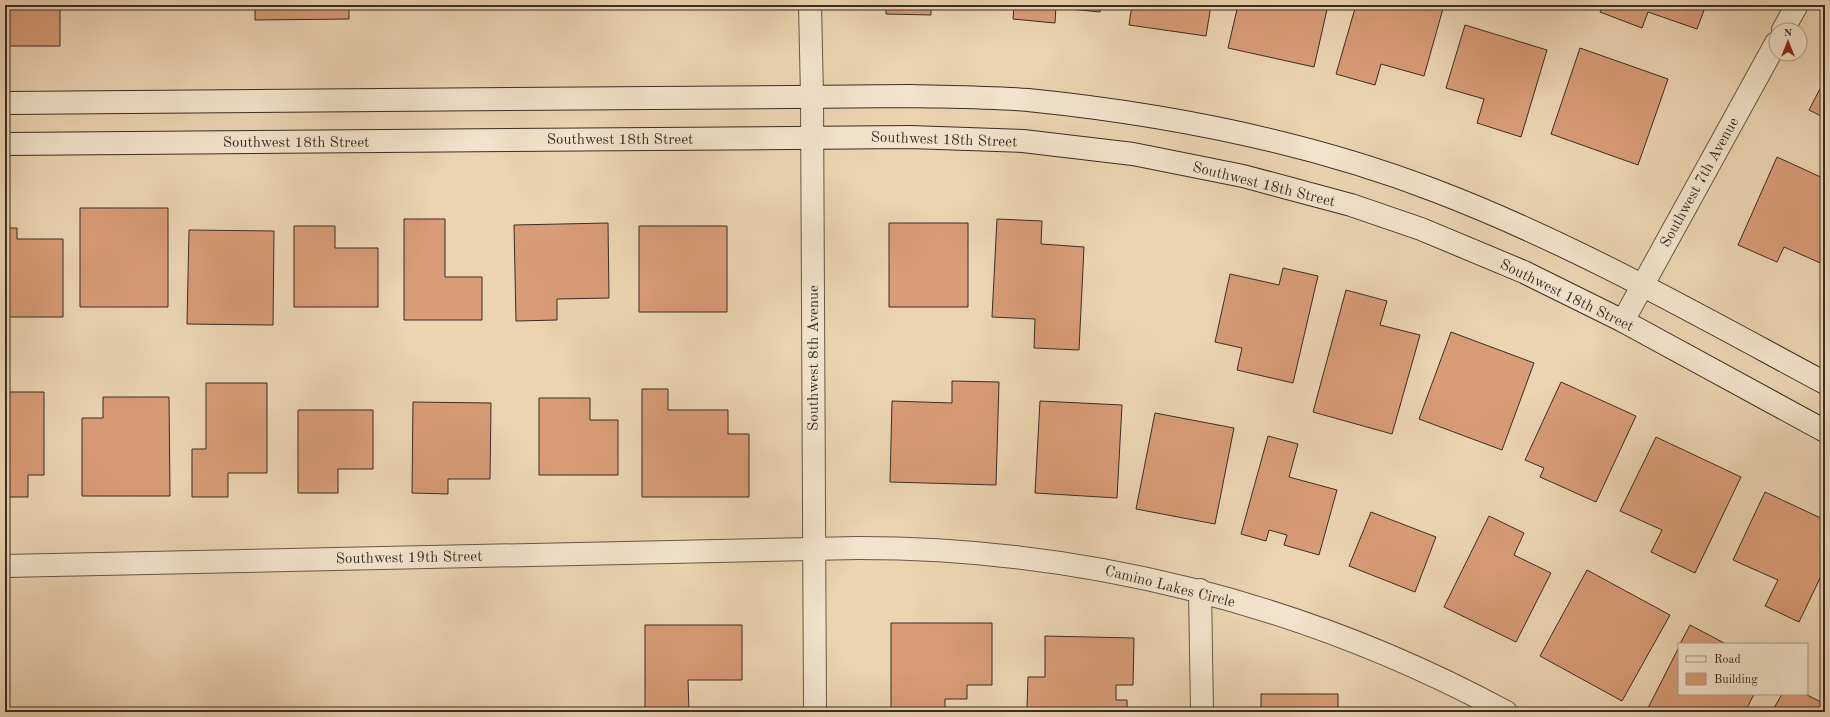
<svg xmlns="http://www.w3.org/2000/svg" width="1830" height="717" font-family="'Old Standard TT',serif">
<rect width="100%" height="100%" fill="#ecd4b1"/>
<filter id="stains"><feTurbulence type="fractalNoise" baseFrequency=".005" numOctaves="4"/><feColorMatrix values="0 0 0 0 .2 0 0 0 0 .09 0 0 0 0 .02 0 0 0 .5 -.17"/></filter>
<radialGradient id="worn" r=".72"><stop offset=".6" stop-color="#630" stop-opacity="0"/><stop offset="1" stop-color="#630" stop-opacity=".3"/></radialGradient>
<path fill="#d89c76" stroke="#392d25" d="M 5,5 L 60,5 L 60,46 L 5,46 Z
M 255,5 L 349,5 L 349,19 L 255,20 Z
M 886,5 L 931,5 L 931,15 L 886,14 Z
M 1014,5 L 1056,5 L 1055,23 L 1013,19 Z
M 1071,5 L 1101,5 L 1100,12 L 1070,9 Z
M 1132,5 L 1211,5 L 1206,36 L 1129,25 Z
M 1238,5 L 1328,5 L 1314,67 L 1228,48 Z
M 1356,5 L 1398,5 L 1403,7 L 1404,5 L 1444,5 L 1424,76 L 1381,64 L 1375,85 L 1336,74 Z
M 1603,5 L 1706,5 L 1697,29 L 1648,12 L 1642,28 L 1600,12 Z
M 1465,25 L 1547,50 L 1521,137 L 1477,123 L 1484,99 L 1446,88 Z
M 1580,48 L 1668,79 L 1638,165 L 1551,134 Z
M 1825,79 L 1825,118 L 1809,110 Z
M 1777,157 L 1825,179 L 1825,265 L 1784,247 L 1777,262 L 1738,245 Z
M 80,208 L 168,208 L 168,307 L 80,307 Z
M 404,219 L 445,219 L 445,277 L 482,277 L 482,320 L 404,320 Z
M 997,219 L 1042,221 L 1041,244 L 1084,247 L 1079,350 L 1034,348 L 1035,319 L 992,317 Z
M 608,223 L 609,298 L 557,299 L 557,320 L 516,321 L 514,225 Z
M 889,223 L 968,223 L 968,307 L 889,307 Z
M 294,226 L 335,226 L 335,248 L 378,248 L 378,307 L 294,307 Z
M 639,226 L 727,226 L 727,312 L 639,312 Z
M 5,228 L 17,228 L 17,239 L 63,239 L 63,317 L 5,317 Z
M 189,230 L 274,231 L 273,325 L 187,324 Z
M 1283,268 L 1318,276 L 1293,383 L 1237,370 L 1242,348 L 1215,342 L 1230,274 L 1279,285 Z
M 1346,290 L 1387,301 L 1380,325 L 1420,335 L 1392,434 L 1313,412 Z
M 1451,332 L 1534,363 L 1502,450 L 1419,419 Z
M 952,381 L 999,382 L 996,485 L 890,482 L 892,401 L 952,403 Z
M 1561,382 L 1636,416 L 1596,502 L 1540,477 L 1544,468 L 1525,460 Z
M 206,383 L 267,383 L 267,473 L 228,473 L 228,497 L 192,497 L 192,449 L 206,449 Z
M 642,389 L 668,389 L 668,410 L 728,410 L 728,434 L 749,434 L 749,497 L 642,497 Z
M 5,392 L 44,392 L 44,475 L 28,475 L 28,497 L 5,497 Z
M 103,397 L 169,397 L 170,496 L 82,496 L 82,418 L 103,418 Z
M 539,398 L 590,398 L 590,420 L 618,420 L 618,475 L 539,475 Z
M 1040,401 L 1122,405 L 1117,498 L 1035,493 Z
M 413,402 L 491,403 L 490,479 L 448,479 L 448,494 L 412,493 Z
M 298,410 L 373,410 L 373,469 L 338,469 L 338,493 L 298,493 Z
M 1155,413 L 1234,428 L 1215,524 L 1136,509 Z
M 1268,436 L 1298,444 L 1289,477 L 1337,490 L 1319,555 L 1284,545 L 1287,535 L 1269,530 L 1266,541 L 1241,534 Z
M 1656,437 L 1741,477 L 1695,573 L 1651,552 L 1662,530 L 1620,511 Z
M 1765,492 L 1825,520 L 1825,568 L 1799,622 L 1765,606 L 1778,580 L 1733,560 Z
M 1371,512 L 1436,537 L 1415,592 L 1349,566 Z
M 1489,516 L 1524,533 L 1514,555 L 1551,573 L 1516,642 L 1444,607 Z
M 1587,570 L 1670,615 L 1622,701 L 1540,656 Z
M 1825,613 L 1825,625 L 1820,622 Z
M 891,623 L 992,623 L 992,685 L 967,685 L 967,699 L 945,699 L 945,712 L 891,712 Z
M 645,625 L 742,625 L 742,680 L 688,680 L 689,712 L 645,712 Z
M 1690,625 L 1726,644 L 1680,644 Z
M 1045,636 L 1134,638 L 1133,685 L 1116,685 L 1116,700 L 1127,700 L 1127,712 L 1046,712 L 1046,708 L 1027,708 L 1028,677 L 1045,677 Z
M 1679,647 L 1679,694 L 1754,694 L 1745,712 L 1646,712 Z
M 1261,694 L 1338,694 L 1338,712 L 1261,712 Z
M 1782,694 L 1805,694 L 1825,704 L 1825,709 L 1823,712 L 1772,712 Z"/>
<g fill="none" stroke-linecap="round" stroke-linejoin="round">
<g stroke="#665748" stroke-width="24">
<path id="street" d="M 810,5 L 812,96 L 815,712
M 1783,30 L 1797,5
M 1623,321 L 1776,43
M 5,566 L 858,548 C 1085,548 1306,604 1506,712
M 1200,590 L 1202,712"/>
</g>
<g stroke="#392d25" stroke-width="24">
<path id="secondary" d="M 5,103 L 911,96 C 950,97 989,97 1028,100 C 1166,114 1306,141 1436,191 C 1572,243 1698,315 1825,383
M 5,144 L 910,137 L 1023,141 L 1133,154 L 1243,176 L 1351,205 L 1421,229 L 1524,272 L 1623,321 L 1825,431"/>
</g>
<use href="#street" stroke="#f3e3cc" stroke-width="22"/>
<use href="#secondary" stroke="#f3e3cc" stroke-width="22"/>
</g>
<g text-anchor="middle" stroke-width="4" stroke-linejoin="round" paint-order="stroke">
<g font-size="15" fill="#392d25" stroke="#f3e3cc">
<text x="620" y="144">Southwest 18th Street</text>
<text transform="translate(944 139) rotate(2)" y="5">Southwest 18th Street</text>
<text x="296" y="147">Southwest 18th Street</text>
<text transform="translate(1699 182) rotate(-61)" y="5">Southwest 7th Avenue</text>
<text transform="translate(1264 184) rotate(14)" y="5">Southwest 18th Street</text>
<text transform="translate(1567 295) rotate(26)" y="5">Southwest 18th Street</text>
<text transform="translate(813 358) rotate(-90)" y="5">Southwest 8th Avenue</text>
<text transform="translate(409 557) rotate(-1)" y="5">Southwest 19th Street</text>
<text transform="translate(1170 586) rotate(14)" y="5">Camino Lakes Circle</text>
</g>
</g>
<rect width="1830" height="717" fill="none" stroke="#ecd4b1" stroke-width="20"/>
<rect x="6" y="6" width="1818" height="705" fill="none" stroke="#392d25" stroke-width="2"/>
<rect x="10" y="10" width="1810" height="697" fill="none" stroke="#392d25"/>
<rect x="1678" y="643" width="130" height="52" fill="#f3e3cc" stroke="#a99a89"/>
<rect x="1686" y="656" width="20" height="6" fill="#f3e3cc" stroke="#a99a89"/>
<text x="1714" y="663" font-size="12" fill="#392d25">Road</text>
<rect x="1686" y="673" width="20" height="12" fill="#d89c76" stroke="#a99a89"/>
<text x="1714" y="683" font-size="12" fill="#392d25">Building</text>
<g transform="translate(1788 42)"><circle r="19" fill="#f3e3cc" stroke="#a99a89"/>
<path d="M0-3L7 15L0 10L-7 15Z" fill="#8f2418"/>
<text y="-6" font-size="11" font-weight="bold" text-anchor="middle" fill="#392d25">N</text>
</g>
<rect width="100%" height="100%" filter="url(#stains)"/>
<rect width="100%" height="100%" fill="url(#worn)"/>
</svg>
